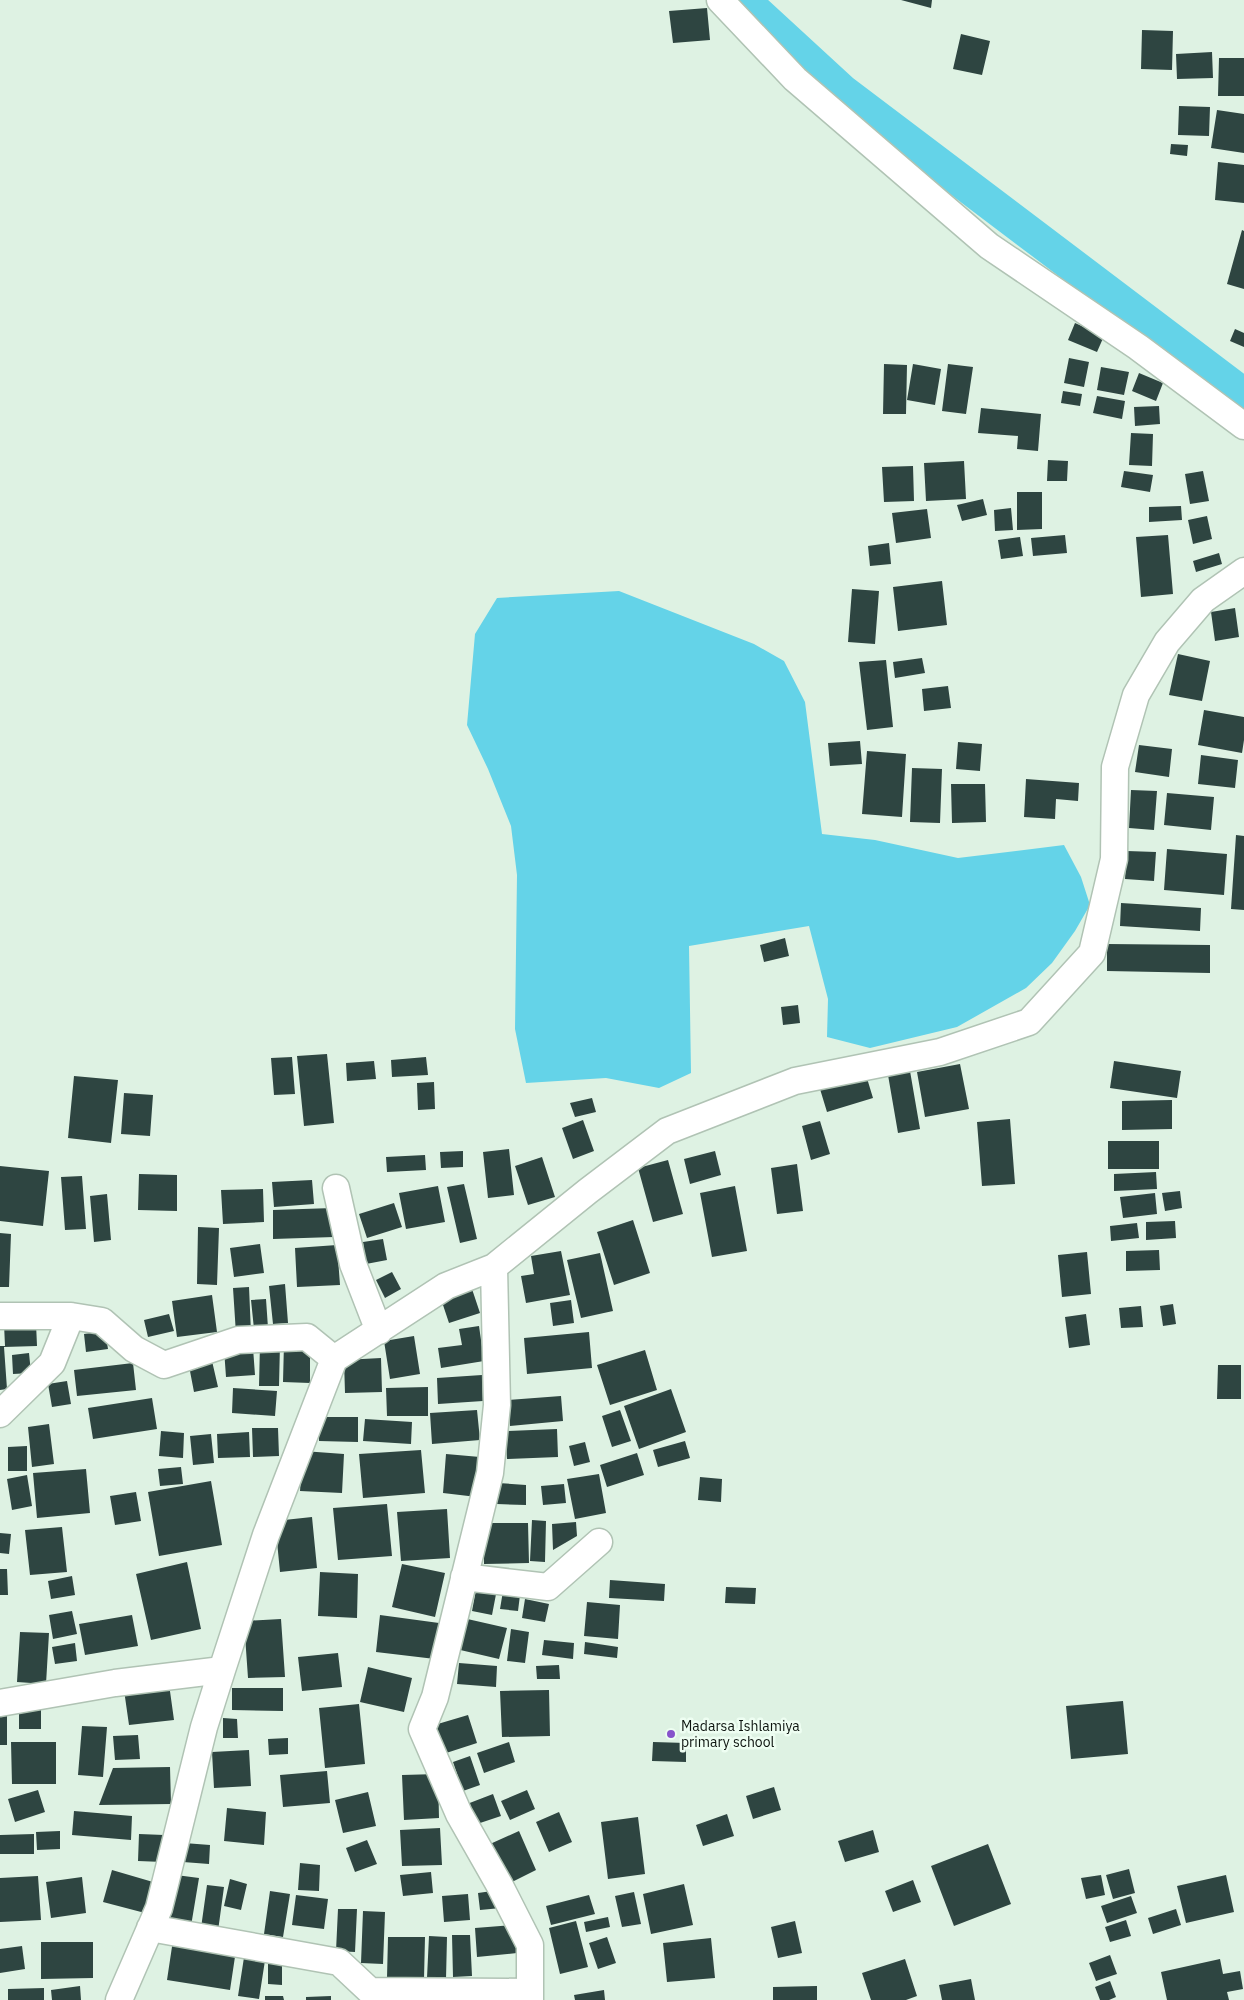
<svg xmlns="http://www.w3.org/2000/svg" width="1244" height="2000" font-family="'IBM Plex Sans',sans-serif">
<rect width="100%" height="100%" fill="#def2e3"/>
<path fill="#64d3e8" d="M 619,591 L 754,644 L 784,661 L 805,702 L 822,834 L 875,840 L 958,858 L 1064,845 L 1081,877 L 1090,905 L 1075,931 L 1052,963 L 1026,988 L 957,1027 L 870,1048 L 827,1037 L 828,999 L 809,926 L 689,946 L 691,1073 L 659,1088 L 606,1078 L 526,1083 L 515,1029 L 517,875 L 511,826 L 488,769 L 467,725 L 475,634 L 497,598 Z"/>
<g fill="none" stroke-linecap="round" stroke-linejoin="round">
<path stroke="#64d3e8" stroke-width="34" d="M 743,0 L 842,91 L 1244,395"/>
</g>
<path fill="#2e4541" d="M 901,0 L 932,0 L 931,8 Z
M 707,8 L 710,40 L 673,43 L 669,11 Z
M 1142,30 L 1173,31 L 1172,70 L 1141,69 Z
M 961,34 L 990,41 L 982,75 L 953,69 Z
M 1212,52 L 1213,78 L 1177,79 L 1176,54 Z
M 1219,58 L 1244,58 L 1244,96 L 1218,96 Z
M 1179,106 L 1210,107 L 1209,136 L 1178,135 Z
M 1217,110 L 1244,114 L 1244,153 L 1211,148 Z
M 1171,144 L 1188,145 L 1187,156 L 1170,154 Z
M 1218,162 L 1244,165 L 1244,203 L 1215,200 Z
M 1242,230 L 1244,231 L 1244,289 L 1227,284 Z
M 1075,323 L 1104,336 L 1097,352 L 1068,340 Z
M 1235,329 L 1244,333 L 1244,347 L 1230,341 Z
M 1069,358 L 1089,362 L 1084,387 L 1064,383 Z
M 884,364 L 907,365 L 906,414 L 883,414 Z
M 913,364 L 941,369 L 935,405 L 907,400 Z
M 948,364 L 973,367 L 966,414 L 942,411 Z
M 1101,367 L 1129,372 L 1124,395 L 1097,390 Z
M 1139,373 L 1163,383 L 1156,401 L 1132,391 Z
M 1063,391 L 1082,394 L 1080,406 L 1061,403 Z
M 1097,396 L 1125,401 L 1122,419 L 1093,413 Z
M 1159,406 L 1160,424 L 1135,426 L 1134,407 Z
M 981,408 L 1041,414 L 1038,451 L 1017,449 L 1018,436 L 978,433 Z
M 1131,433 L 1153,434 L 1152,466 L 1129,465 Z
M 1048,460 L 1068,461 L 1067,481 L 1047,481 Z
M 964,461 L 966,499 L 926,501 L 924,463 Z
M 913,466 L 914,501 L 884,502 L 882,467 Z
M 1124,471 L 1153,475 L 1150,492 L 1121,487 Z
M 1203,471 L 1209,501 L 1190,504 L 1185,474 Z
M 1017,492 L 1042,492 L 1042,529 L 1017,530 Z
M 983,499 L 987,515 L 962,521 L 957,505 Z
M 1181,506 L 1182,520 L 1149,522 L 1149,507 Z
M 1011,508 L 1013,530 L 995,531 L 994,510 Z
M 927,509 L 931,538 L 896,543 L 892,513 Z
M 1207,516 L 1212,539 L 1193,544 L 1188,520 Z
M 1065,535 L 1067,553 L 1033,556 L 1031,538 Z
M 1168,535 L 1173,594 L 1141,597 L 1136,537 Z
M 1020,537 L 1023,556 L 1001,559 L 998,540 Z
M 889,543 L 891,564 L 870,566 L 868,546 Z
M 1219,553 L 1222,564 L 1196,572 L 1193,561 Z
M 942,581 L 947,625 L 898,631 L 893,587 Z
M 852,589 L 879,591 L 875,644 L 848,642 Z
M 1235,608 L 1239,637 L 1215,641 L 1211,612 Z
M 1178,654 L 1210,661 L 1202,701 L 1169,695 Z
M 922,658 L 925,673 L 895,678 L 893,662 Z
M 886,660 L 893,727 L 867,730 L 859,662 Z
M 948,686 L 951,708 L 924,711 L 922,689 Z
M 1204,710 L 1244,717 L 1244,740 L 1242,753 L 1198,745 Z
M 860,741 L 862,764 L 830,766 L 828,743 Z
M 958,742 L 982,744 L 980,771 L 956,769 Z
M 1139,745 L 1172,749 L 1169,777 L 1135,772 Z
M 867,751 L 906,754 L 902,817 L 862,814 Z
M 1201,755 L 1238,760 L 1235,788 L 1198,784 Z
M 912,768 L 942,769 L 940,823 L 910,822 Z
M 1026,779 L 1079,783 L 1078,801 L 1056,799 L 1055,819 L 1024,817 Z
M 951,784 L 985,784 L 986,822 L 952,823 Z
M 1131,790 L 1157,791 L 1154,830 L 1129,828 Z
M 1167,793 L 1214,797 L 1211,830 L 1164,825 Z
M 1236,835 L 1244,836 L 1244,910 L 1231,909 Z
M 1167,849 L 1227,854 L 1224,895 L 1164,890 Z
M 1127,851 L 1156,852 L 1154,881 L 1125,879 Z
M 1121,903 L 1201,908 L 1200,931 L 1120,926 Z
M 785,938 L 789,956 L 764,962 L 760,945 Z
M 1107,944 L 1210,945 L 1210,973 L 1107,971 Z
M 798,1005 L 800,1023 L 783,1025 L 781,1007 Z
M 327,1054 L 334,1123 L 304,1126 L 297,1056 Z
M 292,1057 L 295,1094 L 274,1095 L 271,1058 Z
M 426,1057 L 428,1075 L 392,1077 L 391,1060 Z
M 374,1061 L 376,1079 L 347,1081 L 346,1063 Z
M 1114,1061 L 1181,1071 L 1177,1098 L 1110,1088 Z
M 960,1064 L 969,1109 L 925,1117 L 917,1072 Z
M 910,1071 L 920,1129 L 898,1133 L 888,1075 Z
M 866,1075 L 873,1098 L 827,1112 L 820,1089 Z
M 74,1076 L 118,1080 L 111,1143 L 68,1138 Z
M 434,1082 L 435,1109 L 418,1110 L 417,1083 Z
M 124,1093 L 153,1095 L 150,1136 L 121,1134 Z
M 592,1098 L 596,1112 L 575,1117 L 570,1103 Z
M 1172,1100 L 1172,1129 L 1122,1130 L 1122,1101 Z
M 1010,1119 L 1015,1184 L 982,1186 L 977,1122 Z
M 583,1120 L 594,1151 L 573,1159 L 562,1128 Z
M 820,1121 L 830,1154 L 811,1160 L 802,1126 Z
M 1108,1141 L 1159,1141 L 1159,1169 L 1108,1169 Z
M 509,1149 L 514,1195 L 488,1198 L 483,1152 Z
M 463,1151 L 463,1167 L 441,1168 L 440,1152 Z
M 715,1151 L 721,1175 L 690,1184 L 684,1159 Z
M 425,1155 L 426,1170 L 387,1172 L 386,1157 Z
M 542,1157 L 555,1197 L 528,1205 L 515,1166 Z
M 668,1160 L 683,1214 L 653,1222 L 638,1168 Z
M 797,1164 L 803,1211 L 777,1214 L 771,1168 Z
M 0,1166 L 49,1171 L 43,1226 L 0,1221 Z
M 1156,1172 L 1157,1189 L 1114,1191 L 1114,1174 Z
M 139,1174 L 177,1175 L 177,1211 L 138,1210 Z
M 82,1176 L 86,1229 L 65,1230 L 61,1177 Z
M 312,1180 L 314,1204 L 274,1207 L 272,1182 Z
M 464,1184 L 477,1239 L 460,1243 L 447,1187 Z
M 438,1186 L 445,1222 L 406,1229 L 399,1193 Z
M 735,1186 L 747,1251 L 712,1257 L 700,1193 Z
M 263,1189 L 264,1222 L 223,1224 L 221,1190 Z
M 1180,1191 L 1182,1208 L 1165,1211 L 1162,1193 Z
M 1155,1193 L 1157,1214 L 1123,1218 L 1120,1197 Z
M 107,1194 L 111,1240 L 94,1242 L 90,1196 Z
M 394,1203 L 402,1227 L 367,1238 L 359,1214 Z
M 333,1208 L 334,1237 L 273,1239 L 273,1210 Z
M 633,1220 L 650,1273 L 614,1285 L 597,1232 Z
M 1175,1221 L 1176,1238 L 1146,1240 L 1146,1222 Z
M 1137,1223 L 1139,1238 L 1111,1241 L 1110,1226 Z
M 198,1227 L 219,1228 L 217,1285 L 197,1284 Z
M 0,1233 L 11,1234 L 9,1287 L 0,1287 Z
M 383,1239 L 387,1260 L 366,1264 L 363,1242 Z
M 260,1244 L 264,1273 L 234,1277 L 230,1248 Z
M 337,1245 L 340,1285 L 297,1287 L 295,1248 Z
M 1159,1250 L 1160,1270 L 1126,1271 L 1126,1251 Z
M 561,1251 L 570,1295 L 526,1303 L 521,1276 L 534,1274 L 531,1256 Z
M 1087,1252 L 1091,1294 L 1062,1297 L 1058,1255 Z
M 600,1253 L 613,1311 L 581,1318 L 567,1260 Z
M 392,1272 L 401,1289 L 385,1298 L 376,1280 Z
M 285,1284 L 288,1323 L 273,1324 L 269,1286 Z
M 471,1286 L 480,1313 L 449,1323 L 440,1296 Z
M 249,1287 L 251,1333 L 236,1334 L 233,1288 Z
M 212,1295 L 217,1332 L 177,1337 L 172,1301 Z
M 266,1299 L 268,1328 L 254,1329 L 251,1300 Z
M 571,1300 L 574,1323 L 553,1326 L 550,1303 Z
M 1173,1304 L 1176,1324 L 1163,1326 L 1160,1306 Z
M 1141,1306 L 1143,1327 L 1121,1328 L 1119,1308 Z
M 169,1314 L 174,1331 L 148,1337 L 144,1320 Z
M 1086,1314 L 1090,1345 L 1069,1348 L 1065,1317 Z
M 36,1323 L 37,1346 L 4,1347 L 7,1389 L 0,1390 L 0,1346 L 5,1346 L 4,1324 Z
M 479,1326 L 484,1361 L 441,1368 L 438,1348 L 462,1345 L 459,1329 Z
M 105,1331 L 108,1349 L 86,1352 L 84,1334 Z
M 589,1332 L 592,1368 L 527,1374 L 524,1338 Z
M 414,1336 L 420,1374 L 390,1379 L 384,1341 Z
M 284,1343 L 310,1343 L 310,1383 L 283,1382 Z
M 260,1344 L 280,1344 L 279,1386 L 259,1386 Z
M 253,1348 L 255,1375 L 226,1377 L 224,1349 Z
M 645,1350 L 657,1390 L 610,1405 L 597,1365 Z
M 29,1353 L 31,1373 L 13,1374 L 12,1355 Z
M 381,1358 L 382,1392 L 345,1393 L 344,1360 Z
M 212,1361 L 218,1387 L 194,1392 L 189,1366 Z
M 133,1363 L 136,1390 L 77,1396 L 74,1370 Z
M 1218,1365 L 1241,1365 L 1241,1399 L 1217,1399 Z
M 482,1375 L 483,1401 L 438,1404 L 437,1378 Z
M 67,1381 L 71,1404 L 52,1407 L 48,1384 Z
M 428,1387 L 428,1416 L 387,1416 L 386,1388 Z
M 233,1388 L 277,1391 L 275,1416 L 232,1413 Z
M 671,1389 L 686,1432 L 639,1449 L 624,1406 Z
M 561,1396 L 563,1421 L 510,1426 L 508,1400 Z
M 152,1398 L 157,1429 L 93,1439 L 88,1408 Z
M 477,1410 L 480,1440 L 432,1444 L 430,1413 Z
M 620,1410 L 631,1441 L 612,1447 L 602,1416 Z
M 319,1417 L 358,1417 L 358,1442 L 319,1441 Z
M 365,1419 L 412,1422 L 411,1444 L 363,1441 Z
M 49,1424 L 54,1464 L 32,1467 L 28,1427 Z
M 252,1428 L 278,1428 L 279,1456 L 253,1457 Z
M 557,1429 L 558,1457 L 507,1459 L 505,1431 Z
M 161,1431 L 184,1433 L 183,1458 L 159,1456 Z
M 249,1432 L 250,1457 L 218,1458 L 217,1434 Z
M 211,1434 L 214,1463 L 193,1465 L 190,1436 Z
M 685,1441 L 690,1458 L 658,1467 L 653,1450 Z
M 585,1442 L 590,1462 L 574,1466 L 569,1446 Z
M 27,1446 L 27,1471 L 8,1471 L 8,1447 Z
M 421,1450 L 425,1493 L 363,1498 L 359,1454 Z
M 303,1451 L 344,1454 L 342,1493 L 300,1491 Z
M 637,1453 L 644,1475 L 607,1487 L 600,1465 Z
M 446,1454 L 480,1457 L 477,1497 L 443,1493 Z
M 181,1467 L 183,1484 L 160,1486 L 158,1469 Z
M 86,1469 L 90,1513 L 37,1518 L 33,1473 Z
M 599,1474 L 606,1513 L 575,1519 L 567,1479 Z
M 27,1475 L 32,1506 L 12,1510 L 7,1479 Z
M 700,1477 L 722,1479 L 721,1502 L 698,1500 Z
M 211,1481 L 222,1545 L 159,1556 L 148,1492 Z
M 498,1483 L 526,1485 L 526,1505 L 497,1504 Z
M 564,1484 L 566,1503 L 543,1505 L 541,1486 Z
M 136,1492 L 141,1521 L 115,1525 L 110,1496 Z
M 387,1504 L 392,1556 L 338,1560 L 333,1508 Z
M 447,1509 L 450,1558 L 401,1561 L 397,1512 Z
M 312,1517 L 317,1568 L 280,1572 L 275,1521 Z
M 532,1520 L 546,1521 L 545,1562 L 530,1561 Z
M 576,1522 L 577,1536 L 553,1550 L 552,1524 Z
M 484,1523 L 528,1523 L 529,1563 L 484,1564 Z
M 62,1527 L 67,1572 L 30,1575 L 25,1530 Z
M 0,1533 L 11,1534 L 9,1554 L 0,1553 Z
M 187,1562 L 201,1629 L 151,1640 L 136,1574 Z
M 402,1564 L 445,1573 L 435,1617 L 392,1607 Z
M 0,1569 L 7,1569 L 8,1595 L 0,1595 Z
M 320,1572 L 358,1574 L 357,1618 L 318,1616 Z
M 72,1576 L 75,1595 L 51,1599 L 48,1581 Z
M 610,1580 L 665,1584 L 664,1601 L 609,1598 Z
M 477,1585 L 497,1589 L 492,1615 L 472,1611 Z
M 504,1585 L 521,1587 L 518,1611 L 500,1609 Z
M 726,1587 L 756,1588 L 755,1604 L 725,1603 Z
M 525,1599 L 549,1604 L 545,1622 L 522,1618 Z
M 587,1602 L 620,1605 L 618,1639 L 584,1636 Z
M 72,1611 L 77,1634 L 53,1639 L 49,1615 Z
M 132,1615 L 138,1646 L 85,1655 L 79,1624 Z
M 380,1615 L 439,1623 L 435,1659 L 376,1652 Z
M 463,1618 L 507,1628 L 499,1659 L 456,1649 Z
M 281,1619 L 285,1677 L 248,1678 L 244,1621 Z
M 511,1629 L 529,1632 L 525,1663 L 507,1661 Z
M 20,1632 L 49,1633 L 46,1684 L 17,1682 Z
M 544,1640 L 574,1643 L 573,1659 L 542,1655 Z
M 585,1642 L 618,1647 L 617,1658 L 584,1654 Z
M 75,1643 L 77,1661 L 55,1664 L 52,1647 Z
M 338,1653 L 342,1687 L 302,1691 L 298,1657 Z
M 459,1663 L 497,1666 L 496,1687 L 457,1684 Z
M 559,1665 L 560,1679 L 537,1679 L 536,1666 Z
M 368,1667 L 412,1678 L 404,1712 L 360,1702 Z
M 169,1684 L 174,1720 L 129,1725 L 124,1690 Z
M 232,1688 L 283,1688 L 283,1711 L 232,1710 Z
M 549,1690 L 550,1736 L 502,1737 L 500,1691 Z
M 1123,1701 L 1128,1754 L 1071,1759 L 1066,1706 Z
M 359,1704 L 365,1764 L 325,1768 L 319,1708 Z
M 19,1710 L 41,1710 L 41,1729 L 19,1729 Z
M 0,1714 L 7,1714 L 7,1745 L 0,1745 Z
M 468,1715 L 477,1743 L 440,1755 L 431,1726 Z
M 223,1718 L 237,1719 L 238,1738 L 223,1738 Z
M 82,1726 L 107,1727 L 103,1777 L 78,1775 Z
M 138,1735 L 140,1759 L 115,1760 L 113,1736 Z
M 288,1738 L 288,1754 L 269,1755 L 268,1739 Z
M 11,1742 L 56,1742 L 56,1784 L 12,1784 Z
M 509,1742 L 515,1762 L 484,1773 L 477,1753 Z
M 653,1742 L 686,1743 L 686,1762 L 652,1761 Z
M 249,1750 L 251,1786 L 214,1788 L 212,1752 Z
M 470,1756 L 480,1785 L 463,1791 L 453,1762 Z
M 170,1767 L 171,1804 L 99,1805 L 113,1768 Z
M 327,1771 L 330,1803 L 283,1807 L 280,1775 Z
M 438,1774 L 439,1818 L 404,1820 L 402,1775 Z
M 774,1787 L 781,1810 L 753,1819 L 746,1796 Z
M 38,1790 L 45,1812 L 15,1822 L 8,1799 Z
M 527,1790 L 535,1809 L 510,1820 L 501,1801 Z
M 368,1792 L 376,1826 L 343,1833 L 335,1800 Z
M 493,1794 L 501,1816 L 474,1825 L 467,1804 Z
M 227,1808 L 266,1812 L 264,1845 L 224,1841 Z
M 74,1811 L 132,1816 L 131,1840 L 72,1835 Z
M 559,1812 L 572,1842 L 549,1852 L 536,1822 Z
M 727,1814 L 734,1836 L 703,1846 L 696,1825 Z
M 638,1817 L 645,1874 L 608,1879 L 601,1822 Z
M 440,1828 L 442,1865 L 402,1866 L 400,1830 Z
M 873,1830 L 879,1852 L 845,1862 L 838,1841 Z
M 60,1831 L 60,1849 L 37,1850 L 36,1832 Z
M 519,1831 L 536,1870 L 508,1884 L 490,1844 Z
M 34,1834 L 34,1854 L 0,1854 L 0,1835 Z
M 139,1834 L 164,1835 L 163,1862 L 138,1861 Z
M 367,1840 L 377,1864 L 355,1872 L 346,1848 Z
M 184,1843 L 210,1845 L 209,1864 L 183,1862 Z
M 988,1844 L 1011,1904 L 954,1926 L 931,1866 Z
M 300,1863 L 320,1865 L 319,1891 L 298,1890 Z
M 1129,1869 L 1135,1893 L 1113,1899 L 1106,1875 Z
M 112,1870 L 153,1882 L 145,1913 L 103,1902 Z
M 431,1872 L 433,1893 L 403,1896 L 400,1875 Z
M 176,1875 L 199,1878 L 191,1926 L 169,1923 Z
M 1101,1875 L 1105,1895 L 1086,1899 L 1081,1878 Z
M 1226,1875 L 1234,1912 L 1186,1923 L 1177,1886 Z
M 38,1876 L 41,1920 L 0,1922 L 0,1878 Z
M 82,1877 L 86,1913 L 51,1918 L 46,1882 Z
M 230,1879 L 247,1884 L 241,1910 L 224,1906 Z
M 913,1880 L 921,1902 L 893,1912 L 885,1891 Z
M 684,1884 L 693,1925 L 651,1934 L 643,1894 Z
M 207,1885 L 224,1887 L 218,1931 L 201,1928 Z
M 499,1890 L 501,1908 L 480,1910 L 478,1893 Z
M 270,1891 L 290,1894 L 283,1937 L 264,1934 Z
M 634,1892 L 641,1924 L 622,1927 L 615,1896 Z
M 468,1894 L 470,1920 L 444,1922 L 442,1896 Z
M 296,1895 L 328,1899 L 324,1929 L 292,1925 Z
M 589,1895 L 595,1914 L 551,1925 L 546,1906 Z
M 1131,1896 L 1137,1913 L 1107,1923 L 1101,1906 Z
M 338,1909 L 357,1909 L 355,1952 L 336,1951 Z
M 1176,1909 L 1181,1925 L 1153,1934 L 1148,1918 Z
M 363,1911 L 385,1912 L 383,1964 L 361,1963 Z
M 608,1917 L 610,1927 L 586,1932 L 584,1922 Z
M 1126,1920 L 1131,1936 L 1110,1942 L 1105,1927 Z
M 576,1921 L 588,1967 L 560,1974 L 549,1928 Z
M 795,1921 L 802,1953 L 778,1958 L 771,1927 Z
M 514,1925 L 517,1953 L 477,1957 L 475,1928 Z
M 452,1935 L 470,1935 L 472,1976 L 453,1977 Z
M 429,1936 L 447,1937 L 446,1979 L 427,1978 Z
M 388,1937 L 425,1937 L 424,1979 L 387,1978 Z
M 607,1937 L 616,1963 L 598,1969 L 589,1943 Z
M 711,1938 L 715,1978 L 667,1982 L 663,1943 Z
M 173,1940 L 236,1950 L 230,1990 L 167,1980 Z
M 41,1942 L 93,1942 L 93,1978 L 41,1979 Z
M 22,1946 L 25,1969 L 0,1973 L 0,1949 Z
M 245,1951 L 266,1954 L 259,1999 L 238,1996 Z
M 1110,1955 L 1117,1974 L 1096,1981 L 1089,1963 Z
M 905,1959 L 917,1996 L 906,2000 L 871,2000 L 862,1973 Z
M 1220,1959 L 1223,1974 L 1240,1971 L 1243,1989 L 1227,1992 L 1229,2000 L 1167,2000 L 1161,1972 Z
M 268,1961 L 282,1962 L 282,1985 L 268,1984 Z
M 971,1979 L 975,2000 L 942,2000 L 939,1985 Z
M 1110,1981 L 1116,1997 L 1109,2000 L 1100,2000 L 1095,1987 Z
M 80,1986 L 81,2000 L 52,2000 L 51,1990 Z
M 817,1986 L 817,2000 L 773,2000 L 773,1987 Z
M 44,1988 L 44,2000 L 8,2000 L 8,1989 Z
M 604,1990 L 605,2000 L 575,2000 L 574,1995 Z
M 265,1996 L 283,1996 L 284,2000 L 265,2000 Z
M 331,1996 L 331,2000 L 306,2000 L 306,1997 Z"/>
<g fill="none" stroke-linecap="round" stroke-linejoin="round">
<g stroke="#b0c3b4" stroke-width="29">
<path id="street" d="M 720,0 L 795,79 L 989,246 L 1138,347 L 1244,426
M 336,1188 L 353,1264 L 379,1331
M 494,1267 L 497,1405 L 490,1473 L 435,1697 L 422,1729 L 459,1814 L 500,1886 L 530,1945 L 530,2000
M 0,1316 L 71,1316
M 0,1414 L 52,1363 L 71,1316 L 102,1321 L 134,1349 L 164,1365 L 238,1340 L 307,1337 L 334,1359
M 464,1577 L 548,1587 L 599,1542
M 0,1703 L 115,1683 L 222,1670
M 150,1928 L 339,1962 L 370,1991 L 529,1992
M 119,2000 L 159,1908 L 204,1727 L 222,1670 L 266,1535 L 334,1359 L 446,1286 L 494,1267 L 588,1191 L 667,1131 L 795,1081 L 940,1052 L 1029,1022 L 1092,953 L 1114,859 L 1115,767 L 1136,695 L 1167,642 L 1203,600 L 1244,571"/>
</g>
<use href="#street" stroke="#fff" stroke-width="26"/>
</g>
<circle fill="#8753cb" stroke="#eefef2" stroke-width="2" cx="671" cy="1734" r="5"/>
<g text-anchor="middle" stroke-width="5" stroke-linejoin="round" paint-order="stroke">
<g font-size="14" fill="#0c130e" stroke="#eefef2" text-anchor="start">
<text x="681" y="1731">Madarsa Ishlamiya<tspan x="681" dy="16">primary school</tspan></text>
</g>
</g>
</svg>
